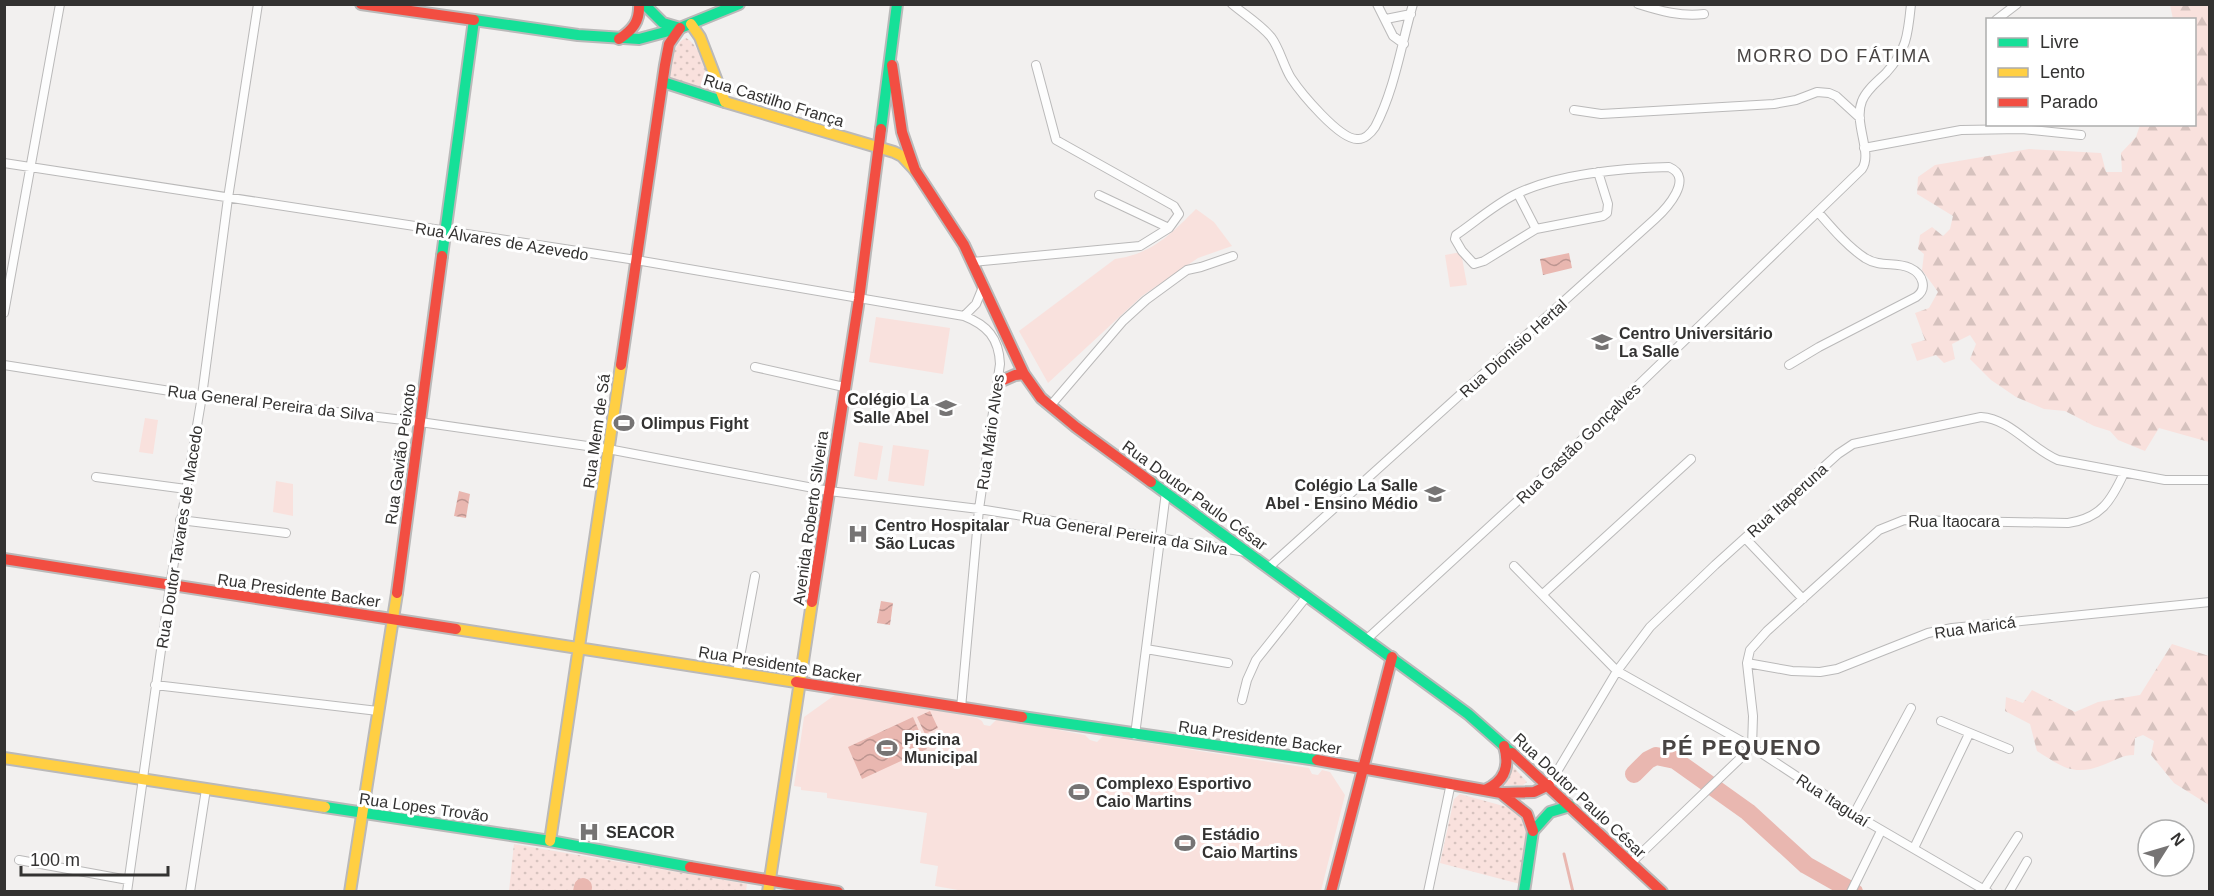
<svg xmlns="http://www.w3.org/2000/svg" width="2214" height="896" font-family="Arial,sans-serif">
<defs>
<pattern id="forest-firs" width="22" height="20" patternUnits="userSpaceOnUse" patternTransform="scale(1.5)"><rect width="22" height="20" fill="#f9e1dd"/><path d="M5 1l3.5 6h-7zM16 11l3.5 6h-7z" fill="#d6c2be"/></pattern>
<pattern id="park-dots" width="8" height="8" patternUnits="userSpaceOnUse" patternTransform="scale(1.5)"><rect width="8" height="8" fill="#f9e1dd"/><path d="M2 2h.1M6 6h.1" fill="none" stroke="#d6c2be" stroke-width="1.8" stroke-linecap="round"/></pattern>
<pattern id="water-waves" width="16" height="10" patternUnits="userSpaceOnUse" patternTransform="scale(1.5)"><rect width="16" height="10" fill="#e9b7b0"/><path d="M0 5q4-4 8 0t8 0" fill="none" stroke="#bd9590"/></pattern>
</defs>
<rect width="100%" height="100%" fill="#f2f0ef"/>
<path fill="#f9e1dd" d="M 1196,209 L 1214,222 L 1232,246 L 1198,258 L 1142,296 L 1048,383 L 1019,331 L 1115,259 C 1152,254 1171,234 1196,209 Z
M 1461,252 L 1467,285 L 1450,287 L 1445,255 Z
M 876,317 L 950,328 L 943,374 L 869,362 Z
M 145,418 L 158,420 L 153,454 L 139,452 Z
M 859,442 L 883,446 L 877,480 L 854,476 Z
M 893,445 L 929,450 L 924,486 L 888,481 Z
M 276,481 L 293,484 L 293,516 L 273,512 Z
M 839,692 L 977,718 L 982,721 L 984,725 L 990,726 L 996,720 L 1001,719 L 1085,735 L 1090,740 L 1097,742 L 1103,736 L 1309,768 L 1312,774 L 1318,775 L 1322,770 L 1330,772 L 1345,795 L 1321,891 L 970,892 L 935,886 L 938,866 L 920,863 L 927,813 L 827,798 L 827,793 L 801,790 L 801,787 L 794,786 L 804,717 Z"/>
<path fill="url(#forest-firs)" d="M 2170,5 L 2209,5 L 2209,442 L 2159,428 L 2145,451 L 2118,440 L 2110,431 L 2094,426 L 2065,411 L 2044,409 L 2016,397 L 1991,380 L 1970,359 L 1976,344 L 1970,335 L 1952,344 L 1955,359 L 1944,363 L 1936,355 L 1917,361 L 1911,344 L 1925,340 L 1915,313 L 1929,308 L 1938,292 L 1922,270 L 1924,254 L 1918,249 L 1920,235 L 1932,227 L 1943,236 L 1950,229 L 1953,216 L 1917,194 L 1918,177 L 1935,165 L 2029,149 L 2101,153 L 2106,172 L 2122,172 L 2121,153 L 2136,137 L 2140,125 L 2194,124 L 2194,20 L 2173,19 Z
M 2172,644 L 2209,656 L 2209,805 L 2174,783 L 2151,755 L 2154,741 L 2143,735 L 2135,738 L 2134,755 C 2122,755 2114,761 2103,765 C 2073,777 2061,766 2037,751 L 2030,724 L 2005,711 L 2006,697 L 2023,703 L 2032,690 L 2075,712 L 2098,702 L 2140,695 Z"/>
<path fill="url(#park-dots)" d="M 686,38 C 700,45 705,71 711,86 L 711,89 L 708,90 L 674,80 L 670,76 C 672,63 672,44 686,38 Z
M 1511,764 L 1527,782 L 1523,785 L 1501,785 L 1512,772 Z
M 1460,794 L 1507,807 L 1517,813 L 1524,821 L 1528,837 L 1520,884 L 1440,863 L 1454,799 Z
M 514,844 L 747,884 L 746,891 L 509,891 Z"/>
<path fill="url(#water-waves)" d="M 1569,253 L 1572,268 L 1543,275 L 1540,259 Z
M 459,491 L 470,494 L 466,518 L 454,516 Z
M 881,601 L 893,603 L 890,625 L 877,623 Z
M 930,711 L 938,728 L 925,734 L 917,717 Z
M 913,717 L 927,749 L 862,779 L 848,747 Z"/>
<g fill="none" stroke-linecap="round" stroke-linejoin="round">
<path stroke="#e9b7b0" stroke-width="3" d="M 1564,854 L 1573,892"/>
<path stroke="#e9b7b0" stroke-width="18" d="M 1634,774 L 1648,760 L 1656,756 L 1675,760 L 1748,812 L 1806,865 L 1854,892
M 582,892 L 583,887"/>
<g stroke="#bab9b9" stroke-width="10">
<path id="street" d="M 1232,4 C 1245,15 1260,24 1271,37 C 1280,49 1283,65 1291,78 C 1301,93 1339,139 1357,139 C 1364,140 1371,133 1375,127 C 1395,89 1401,45 1413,4
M 1377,4 L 1393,36 L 1404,44
M 1638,4 C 1660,11 1682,17 1704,14
M 1386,19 L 1411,14
M 1996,20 L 2017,4
M 1574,110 L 1601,114 L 1619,113 L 1774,104 L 1796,100 L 1817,92 L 1829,93 L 1836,96 L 1860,118
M 1864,148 L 1961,130 L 2022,129 L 2081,135
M 4,163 L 636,260 L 964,316 C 987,325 999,338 1000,364 L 979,509 L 961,708
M 1518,194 L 1536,229
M 1099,195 L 1169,228
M 972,262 L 1140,246 L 1169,228 L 1179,214 L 1174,206 L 1056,140 L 1036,65
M 4,313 L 60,4
M 964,316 L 976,304 L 983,287
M 4,365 L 202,396 L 420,422 L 608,449 L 829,491 L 979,509 L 1246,552
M 1789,365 L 1819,347 L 1916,297 C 1928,289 1923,274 1910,268 C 1895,261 1881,268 1865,258 C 1847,246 1832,228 1818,212
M 755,367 L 844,387
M 1051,405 L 1123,321 L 1146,300 L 1187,270 L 1201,267 L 1233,256
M 96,477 L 186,489
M 180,520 L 286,533
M 1745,538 L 1803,599
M 1514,566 L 1617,671 L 1752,747 L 1854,814 L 1988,892
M 1269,567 L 1655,219 C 1666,209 1695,178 1669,167 C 1622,168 1556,174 1514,195 C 1493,206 1475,222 1456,235 L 1455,239 L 1462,251 L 1474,264 L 1484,261 L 1536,229 L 1603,216 L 1607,213 L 1608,204 L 1598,172
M 1543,594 L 1691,459
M 1367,639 L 1537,483 L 1862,169 C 1873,153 1853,123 1862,101 C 1866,90 1878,81 1886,73 C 1907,50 1908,34 1911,4
M 1146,649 L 1228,663
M 1747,663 L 1792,671 L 1820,672 L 1837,669 L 1928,633 L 1952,628 L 2210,602
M 737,673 L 755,576
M 155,685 L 378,711
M 1242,700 L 1247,680 L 1256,660 L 1307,596
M 1941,721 L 2009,749
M 1135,735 L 1166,492
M 1752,747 L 1753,716 L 1747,663 L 1750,650 L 1767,631 L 1879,530 L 1904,520 L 2068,523 C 2101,518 2111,501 2124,473
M 1549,785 L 1617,671 L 1650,627 L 1715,565 L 1838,454 L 1853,444 L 1981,417 C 2011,419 2031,449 2058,460 L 2165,480 L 2210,480
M 1854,814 L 1911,708
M 1914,848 L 1969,734
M 19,860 L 128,880
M 1631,863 L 1752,747
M 1984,889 L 2018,836
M 127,892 L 170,586 L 202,396 L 228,198 L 258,4
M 190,892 L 206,789
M 1428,892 L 1451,783
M 1851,892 L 1881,831
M 2009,892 L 2027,861"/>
</g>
<g stroke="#bab9b9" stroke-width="14">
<path id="fast" d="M 644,4 L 663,23 L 680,28
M 663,82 L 725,102
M 881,129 L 897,4
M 442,256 L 474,20 L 578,35 L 639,39 L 680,28 L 739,4
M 1151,482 L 1468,714 L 1512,753
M 1022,717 L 1317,760
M 325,807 L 550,841 L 690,867
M 1524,892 L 1533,831 L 1550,812 L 1570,806"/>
</g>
<g stroke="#bab9b9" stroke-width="14">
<path id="slow" d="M 691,24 L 700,37 L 725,102 L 894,152 L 902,156 L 915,170
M 456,629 L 796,682
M 4,758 L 325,807
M 550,841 L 621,365
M 350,892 L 397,593
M 768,892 L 812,602"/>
</g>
<g stroke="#bab9b9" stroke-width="14">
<path id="jam" d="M 361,4 L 474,20
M 619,39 C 633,30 640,21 639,4
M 892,65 L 902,132 L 915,170 L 964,245 L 1024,374 L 1041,398 L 1076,427 L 1151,482
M 621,365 L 665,65 L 669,44 L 680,28
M 999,382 L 1015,375 L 1024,374
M 4,559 L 456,629
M 397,593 L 442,256
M 812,602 L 859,299 L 881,129
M 796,682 L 1022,717
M 1512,753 L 1662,892
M 1317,760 L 1501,793 L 1534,792 L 1549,785
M 1485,790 C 1505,781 1510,766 1504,746
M 1502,794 L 1527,814 L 1533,831
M 690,867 L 838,892
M 1331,892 L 1392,657"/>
</g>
<use href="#street" stroke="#fdfdfd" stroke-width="8"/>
<use href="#fast" stroke="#16e098" stroke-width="10"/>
<use href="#slow" stroke="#ffcf43" stroke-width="10"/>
<use href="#jam" stroke="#f24e42" stroke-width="10"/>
</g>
<defs>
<g id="university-bare" transform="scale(1.62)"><path d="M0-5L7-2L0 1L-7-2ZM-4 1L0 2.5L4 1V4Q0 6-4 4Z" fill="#767474" stroke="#fff" stroke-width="2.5" paint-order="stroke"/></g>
<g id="school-bare" transform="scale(1.62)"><path d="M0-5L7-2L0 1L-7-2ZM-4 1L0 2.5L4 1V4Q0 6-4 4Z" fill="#767474" stroke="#fff" stroke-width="2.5" paint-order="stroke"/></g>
<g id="stadium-bare" transform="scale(1.62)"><path d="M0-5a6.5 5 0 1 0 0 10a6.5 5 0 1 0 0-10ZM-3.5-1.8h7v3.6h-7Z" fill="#767474" stroke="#fff" stroke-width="2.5" paint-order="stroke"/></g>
<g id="hospital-bare" transform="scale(1.62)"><path d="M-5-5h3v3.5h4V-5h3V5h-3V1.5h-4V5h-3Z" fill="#767474" stroke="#fff" stroke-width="2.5" paint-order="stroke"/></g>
</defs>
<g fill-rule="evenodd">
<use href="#university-bare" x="1602" y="342"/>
<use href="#school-bare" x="946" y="408"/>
<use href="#stadium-bare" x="624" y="423"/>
<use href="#school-bare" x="1435" y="494"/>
<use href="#hospital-bare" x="858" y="534"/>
<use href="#stadium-bare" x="887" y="748"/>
<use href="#stadium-bare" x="1079" y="792"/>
<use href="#hospital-bare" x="589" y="832"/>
<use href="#stadium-bare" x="1185" y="843"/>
</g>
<g text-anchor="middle" stroke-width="6" stroke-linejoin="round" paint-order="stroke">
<g font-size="16" fill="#333231" stroke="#fff">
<text transform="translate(774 100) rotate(17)" y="6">Rua Castilho França</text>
<text transform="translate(502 241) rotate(9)" y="6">Rua Álvares de Azevedo</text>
<text transform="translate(1513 348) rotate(-42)" y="6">Rua Dionisio Hertal</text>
<text transform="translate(271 403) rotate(7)" y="6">Rua General Pereira da Silva</text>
<text transform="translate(596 431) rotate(-82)" y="6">Rua Mem de Sá</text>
<text transform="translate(990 432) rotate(-82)" y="6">Rua Mário Alves</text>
<text transform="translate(1578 443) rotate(-44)" y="6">Rua Gastão Gonçalves</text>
<text transform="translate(400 454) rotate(-82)" y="6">Rua Gavião Peixoto</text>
<text transform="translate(1195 495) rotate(36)" y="6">Rua Doutor Paulo César</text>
<text transform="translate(1787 500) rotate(-42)" y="6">Rua Itaperuna</text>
<text transform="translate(810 518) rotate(-82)" y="6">Avenida Roberto Silveira</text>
<text x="1954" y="527">Rua Itaocara</text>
<text transform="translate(1125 533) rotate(9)" y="6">Rua General Pereira da Silva</text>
<text transform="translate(179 537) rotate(-81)" y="6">Rua Doutor Tavares de Macedo</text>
<text transform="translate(299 590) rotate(8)" y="6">Rua Presidente Backer</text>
<text transform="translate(1975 627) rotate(-8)" y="6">Rua Maricá</text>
<text transform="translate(780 664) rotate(9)" y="6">Rua Presidente Backer</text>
<text transform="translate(1260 737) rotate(8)" y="6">Rua Presidente Backer</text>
<text transform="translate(1580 795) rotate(43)" y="6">Rua Doutor Paulo César</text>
<text transform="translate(1833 800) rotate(33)" y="6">Rua Itaguaí</text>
<text transform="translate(424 807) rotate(8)" y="6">Rua Lopes Trovão</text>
</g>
<g font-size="16" font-weight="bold" fill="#333231" stroke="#fff" text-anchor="start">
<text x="1619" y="339">Centro Universitário<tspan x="1619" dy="18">La Salle</tspan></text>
<text x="929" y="405" text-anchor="end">Colégio La<tspan x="929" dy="18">Salle Abel</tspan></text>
<text x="641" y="429">Olimpus Fight</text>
<text x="1418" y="491" text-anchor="end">Colégio La Salle<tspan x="1418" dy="18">Abel - Ensino Médio</tspan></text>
<text x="875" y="531">Centro Hospitalar<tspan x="875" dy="18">São Lucas</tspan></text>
<text x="904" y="745">Piscina<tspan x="904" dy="18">Municipal</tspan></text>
<text x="1096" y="789">Complexo Esportivo<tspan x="1096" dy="18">Caio Martins</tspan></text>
<text x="606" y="838">SEACOR</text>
<text x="1202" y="840">Estádio<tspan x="1202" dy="18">Caio Martins</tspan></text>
</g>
<g font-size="18" letter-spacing="1.5" fill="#484443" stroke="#fff">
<text x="1834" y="62">MORRO DO FÁTIMA</text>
</g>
<g font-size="22" font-weight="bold" letter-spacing="1.5" fill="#484443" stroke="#fff">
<text x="1742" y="755">PÉ PEQUENO</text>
</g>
</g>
<rect width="2214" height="896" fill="none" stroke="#333231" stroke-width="12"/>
<rect x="1986" y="18" width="210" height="108" fill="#ffffff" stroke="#adadad" stroke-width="1.5"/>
<rect x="1998" y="38" width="30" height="9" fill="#16e098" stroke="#adadad" stroke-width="1.5"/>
<text x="2040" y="48" font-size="18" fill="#333231">Livre</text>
<rect x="1998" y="68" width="30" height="9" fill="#ffcf43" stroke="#adadad" stroke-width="1.5"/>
<text x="2040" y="78" font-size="18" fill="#333231">Lento</text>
<rect x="1998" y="98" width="30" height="9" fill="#f24e42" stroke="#adadad" stroke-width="1.5"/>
<text x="2040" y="108" font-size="18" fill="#333231">Parado</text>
<g transform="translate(2166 848) rotate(53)"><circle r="28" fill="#ffffff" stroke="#adadad" stroke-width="1.5"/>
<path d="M0-4.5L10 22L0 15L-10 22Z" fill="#767474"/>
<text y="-9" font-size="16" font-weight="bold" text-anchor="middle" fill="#333231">N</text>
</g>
<path d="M21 866v9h147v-9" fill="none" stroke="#333231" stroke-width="3"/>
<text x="30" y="866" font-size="18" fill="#333231" stroke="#ffffff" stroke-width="4.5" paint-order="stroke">100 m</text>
</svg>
